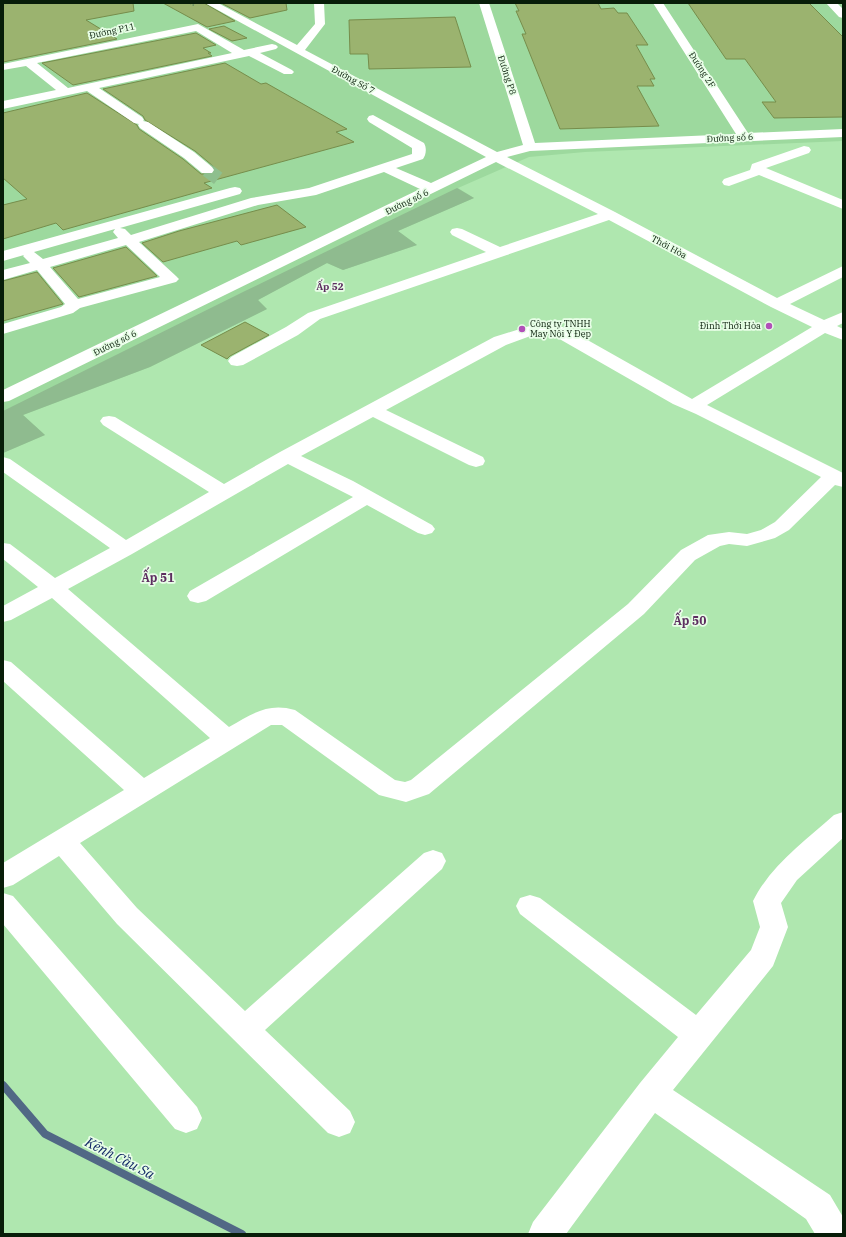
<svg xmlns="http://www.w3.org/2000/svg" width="846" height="1237" font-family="'IBM Plex Serif',serif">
<rect width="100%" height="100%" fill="#afe7af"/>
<path fill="#9dd99e" d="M 3,3 L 843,3 L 843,141 L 585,152 L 529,157 L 458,188 L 474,198 L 398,231 L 417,245 L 343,270 L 327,263 L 258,300 L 267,309 L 150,367 L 23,415 L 45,435 L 3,453 Z"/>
<path fill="#8fbb8f" d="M 457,188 L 474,198 L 398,231 L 417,245 L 343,270 L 327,263 L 258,300 L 267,309 L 150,367 L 23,415 L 45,435 L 3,453 L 3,411 L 245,291 Z"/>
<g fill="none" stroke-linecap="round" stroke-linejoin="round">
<path stroke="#516885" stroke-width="8" d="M 3,1085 L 45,1134 L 242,1234"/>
</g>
<path fill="#9bb36f" stroke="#768d4b" d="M 3,3 L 133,3 L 134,11 L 86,20 L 117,39 L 3,62 Z
M 163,3 L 204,3 L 235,21 L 207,27 Z
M 221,3 L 286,3 L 287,10 L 250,18 Z
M 515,3 L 598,3 L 601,9 L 614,8 L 618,13 L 627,13 L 648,45 L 636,45 L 655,79 L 650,79 L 654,86 L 637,86 L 659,126 L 560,129 L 522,34 L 526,34 L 516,11 L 519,11 Z
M 688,3 L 809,3 L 843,37 L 843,117 L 774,118 L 762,102 L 776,102 L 745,59 L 726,59 Z
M 455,17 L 471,67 L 369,69 L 368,54 L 350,54 L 349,20 Z
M 224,26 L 247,38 L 232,41 L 209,29 Z
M 196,33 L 216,45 L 203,48 L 211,53 L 208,53 L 212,56 L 73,85 L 42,63 Z
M 225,63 L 261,84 L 266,83 L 347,129 L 336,132 L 354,142 L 204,183 L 212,188 L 63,230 L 56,223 L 3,239 L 3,205 L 27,199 L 3,178 L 3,113 L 87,93 L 137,125 L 139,129 L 183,159 L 201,174 L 212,174 L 215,171 L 213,166 L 195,151 L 145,120 L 143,116 L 103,89 Z
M 277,205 L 306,227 L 241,245 L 237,241 L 163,262 L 142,243 L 179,231 Z
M 126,247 L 157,276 L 79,297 L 53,268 Z
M 37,272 L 63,304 L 3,321 L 3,281 Z
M 245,322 L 269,335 L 230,356 L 227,359 L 201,345 Z"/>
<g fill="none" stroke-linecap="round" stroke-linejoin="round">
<path stroke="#8ebf8e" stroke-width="14" stroke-dasharray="14 8" stroke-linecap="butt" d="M 207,170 L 219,179"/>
<path stroke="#618861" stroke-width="1.5" stroke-dasharray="1.5 1.5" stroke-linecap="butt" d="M 190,3 L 195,6"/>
<path fill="#fff" fill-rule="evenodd" d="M 205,3 L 218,3 L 297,45 L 315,24 L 314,3 L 324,3 L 325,24 L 305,50 L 497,152 L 523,145 L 479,3 L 489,3 L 535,143 L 736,134 L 653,3 L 663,3 L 748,133 L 843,129 L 843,137 L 530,151 L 507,157 L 615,212 L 777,298 L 843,266 L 843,277 L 790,304 L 824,320 L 843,312 L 843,323 L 837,326 L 843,329 L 843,340 L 825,333 L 707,405 L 843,473 L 843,487 L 835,485 L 789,530 L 775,538 L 747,546 L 729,544 L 720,546 L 695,560 L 644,614 L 429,794 L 406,802 L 379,795 L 282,725 L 271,725 L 80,843 L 137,908 L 245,1011 L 424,853 L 433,850 L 442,853 L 446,861 L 442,869 L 265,1030 L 350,1111 L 355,1122 L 350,1133 L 339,1137 L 328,1133 L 117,924 L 59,856 L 13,885 L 3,888 L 3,863 L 124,790 L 3,681 L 3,660 L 11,662 L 144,778 L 210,738 L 52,598 L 11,620 L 3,622 L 3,606 L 38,587 L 3,559 L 3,543 L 10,544 L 55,578 L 110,548 L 3,472 L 3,457 L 10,459 L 126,540 L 209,492 L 103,425 L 100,421 L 103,417 L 109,416 L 115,417 L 224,484 L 280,452 L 494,337 L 539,323 L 545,321 L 568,329 L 692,399 L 812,327 L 771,307 L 609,220 L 320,319 L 298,335 L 243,365 L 237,366 L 231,365 L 228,361 L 231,357 L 286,327 L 308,313 L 486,252 L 452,235 L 450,232 L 452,229 L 457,228 L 462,229 L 500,247 L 598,214 L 496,162 L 9,401 L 3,402 L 3,390 L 420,189 L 384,172 L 316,195 L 258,205 L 139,242 L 176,276 L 179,279 L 176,282 L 80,308 L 73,313 L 3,334 L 3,324 L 61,307 L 65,304 L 37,270 L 3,280 L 3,270 L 30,263 L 23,256 L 24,255 L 3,261 L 3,251 L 230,188 L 235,187 L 240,188 L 242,191 L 240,194 L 120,228 L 125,229 L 131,235 L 251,198 L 309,188 L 412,154 L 412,148 L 369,122 L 367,119 L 369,116 L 373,115 L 424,143 C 427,148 426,155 423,159 L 396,168 L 431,183 L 486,157 ZM 115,229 L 113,232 L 118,238 L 43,259 L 34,252 ZM 126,245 L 160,277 L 78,299 L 50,267 ZM 544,331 L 556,337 L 673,404 L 696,414 L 821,477 L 775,522 L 761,530 L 747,534 L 729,532 L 708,535 L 681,550 L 628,604 L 411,780 L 405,782 L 395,780 L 295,710 C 268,702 252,714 229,727 L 68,589 L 132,554 L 288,464 L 353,497 L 190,591 L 187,596 L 190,601 L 198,603 L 206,601 L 367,505 L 418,533 L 425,535 L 432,533 L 435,529 L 432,525 L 353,481 L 301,456 L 373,417 L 469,465 L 476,467 L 483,465 L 485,461 L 483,457 L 386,410 L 506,345 Z
M 826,3 L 837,3 L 843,9 L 843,18 L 839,17 Z
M 198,24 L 244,50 L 272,44 L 276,45 L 278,47 L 276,49 L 260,53 L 292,70 L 294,72 L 292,74 L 284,74 L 249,56 L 99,88 L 142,117 L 144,120 L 143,121 L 148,122 L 194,152 L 212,167 L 214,170 L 212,173 L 202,173 L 184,158 L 140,128 L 138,125 L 139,124 L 134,123 L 87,91 L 3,109 L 3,101 L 56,90 L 26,66 L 3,70 L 3,64 ZM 196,31 L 232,53 L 68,88 L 37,63 Z
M 804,146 L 809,147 L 811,150 L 809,153 L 766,168 L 843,200 L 843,209 L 759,175 L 729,186 L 724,185 L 722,182 L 724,179 L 750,170 L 752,164 Z
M 843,812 L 843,838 L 797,880 L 781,903 L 788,927 L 773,966 L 673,1090 L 830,1195 L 843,1217 L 843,1234 L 815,1234 L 806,1219 L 655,1113 L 566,1234 L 528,1234 L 533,1222 L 640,1083 L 678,1037 L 520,914 L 516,906 L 520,898 L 530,895 L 540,898 L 696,1015 L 751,950 L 760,927 L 753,901 C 771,865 805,841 834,815 Z
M 3,893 L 13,896 L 197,1107 L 202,1118 L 197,1129 L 186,1133 L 175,1129 L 3,924 Z"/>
</g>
<g fill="#b150b8" stroke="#e8fee7" stroke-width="1.5">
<circle cx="769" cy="326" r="4"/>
<circle cx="522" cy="329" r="4"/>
</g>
<g text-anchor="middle" stroke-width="3.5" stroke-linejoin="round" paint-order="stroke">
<g font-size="9" fill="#081d09" stroke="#e8fee7">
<text transform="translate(112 31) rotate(-12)" y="3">Đường P11</text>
<text transform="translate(702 70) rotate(57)" y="3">Đường 2F</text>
<text transform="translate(507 75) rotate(72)" y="3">Đường P8</text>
<text transform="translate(353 80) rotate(29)" y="3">Đường Số 7</text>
<text transform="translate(730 138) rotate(-3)" y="3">Đường số 6</text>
<text transform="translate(407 202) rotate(-26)" y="3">Đường số 6</text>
<text transform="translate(669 247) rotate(28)" y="3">Thới Hòa</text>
<text transform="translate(115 343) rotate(-26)" y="3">Đường số 6</text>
</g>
<g font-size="9" fill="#081d09" stroke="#e8fee7" text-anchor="start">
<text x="530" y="327">Công ty TNHH<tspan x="530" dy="10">May Nội Y Đẹp</tspan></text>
<text x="761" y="329" text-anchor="end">Đình Thới Hòa</text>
</g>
<g font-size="10" font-weight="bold" fill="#5d2e60" stroke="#e8fee7">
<text x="330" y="290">Ấp 52</text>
</g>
<g font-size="12" font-weight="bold" fill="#5d2e60" stroke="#e8fee7">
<text x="158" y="582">Ấp 51</text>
<text x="690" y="625">Ấp 50</text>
</g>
<g font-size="14" font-style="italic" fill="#122865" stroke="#e8fee7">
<text transform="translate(120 1158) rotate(27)" y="5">Kênh Cầu Sa</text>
</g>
</g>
<rect width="846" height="1237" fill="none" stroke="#081d09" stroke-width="8"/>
</svg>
